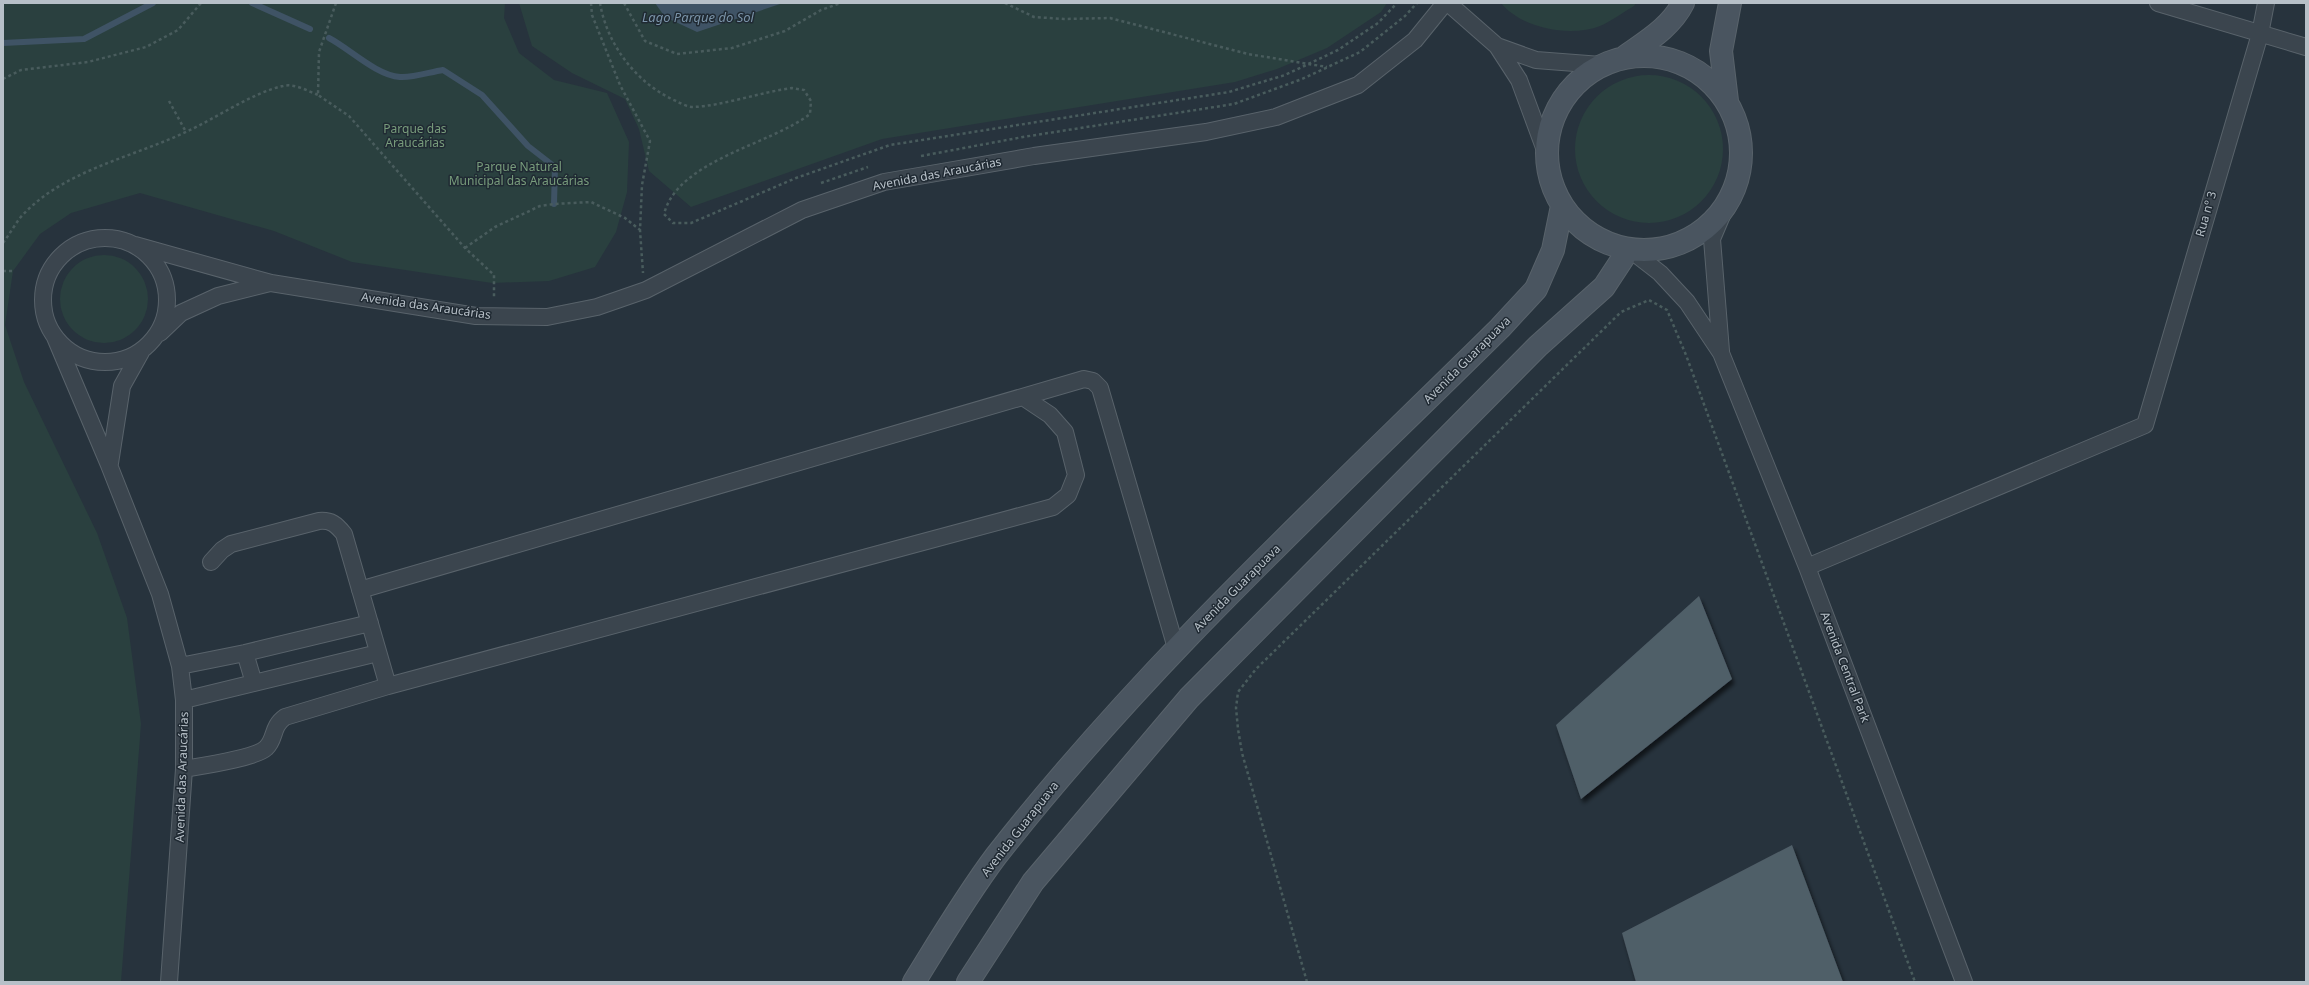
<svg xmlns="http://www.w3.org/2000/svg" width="2309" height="985" font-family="'Noto Sans',sans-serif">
<defs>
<filter id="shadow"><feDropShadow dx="2.5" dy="4.5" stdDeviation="2" flood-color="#0009"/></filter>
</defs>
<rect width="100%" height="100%" fill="#27333d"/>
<path fill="#2a403f" d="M 3,3 L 505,3 L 504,18 L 519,53 L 554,80 L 607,93 L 629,142 L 627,192 L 616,232 L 595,267 L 549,281 L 492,283 L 352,262 L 274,231 L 140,193 L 71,213 L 40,234 L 13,271 L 5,325 L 24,382 L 97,533 L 127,618 L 141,724 L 121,982 L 3,982 Z
M 519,3 L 1387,3 L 1381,12 L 1327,48 L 1277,69 L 1235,82 L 882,139 L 691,207 L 649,171 L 639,129 L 625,99 L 572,73 L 532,46 Z
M 1501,3 L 1636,3 L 1634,6 C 1623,12 1612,21 1600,26 C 1570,38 1521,28 1501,3 Z
M1575 149a74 74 0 1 1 148 0a74 74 0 1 1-148 0Z
M60 299a44 44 0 1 1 88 0a44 44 0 1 1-88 0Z"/>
<path fill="#3f5365" d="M 655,3 L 783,3 L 697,32 L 665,17 Z"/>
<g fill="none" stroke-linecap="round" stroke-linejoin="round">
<path stroke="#3f5365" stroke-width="6" d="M 252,3 L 310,29
M 329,38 C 350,49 376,75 400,77 C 413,78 430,72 443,70 L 482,95 L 528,146 L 555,167 L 554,204
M 3,43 L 84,39 L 153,3"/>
</g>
<path fill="#505e68" filter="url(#shadow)" d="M 1699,596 L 1732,679 L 1581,799 L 1556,725 Z
M 1792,845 L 1843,982 L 1636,982 L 1622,933 Z"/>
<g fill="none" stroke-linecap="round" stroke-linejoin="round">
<g stroke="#59636b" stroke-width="18">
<path id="street" d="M 1448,3 L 1497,46 L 1519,80 L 1546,153
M 2158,3 L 2306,47
M 1497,46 L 1536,60 L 1601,65
M43 300a62 62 0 1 1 124 0a62 62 0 1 1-124 0Z
M 135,245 L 271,283 L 476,316 L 547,317 L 597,307 L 646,290 L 802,210 L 884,182 L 1034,156 L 1206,132 L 1276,117 L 1358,85 L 1415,40 L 1445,3
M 1629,249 L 1660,273 L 1687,302 L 1721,353 L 1807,567 L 1964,982
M 160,333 L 181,313 L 218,296 L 270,283
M 54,335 L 109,465 L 160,594 L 180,666 L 184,700 L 184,769 L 169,982
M 1721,351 L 1712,239 L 1726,206
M 110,463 L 122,386 L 141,352
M 211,562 L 222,550 L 231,544 L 319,521 C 331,520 336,524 344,534 L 388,686
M 1807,567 L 2145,425 L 2260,34 L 2266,3
M 360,590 L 1084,379 L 1093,381 L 1100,388 L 1176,648
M 245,653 L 254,683
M 180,666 L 245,653 L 370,623
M 184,700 L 378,653
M 184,769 C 201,766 256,758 266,748 C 276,739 271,727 285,717 L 388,686 L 1053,507 L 1068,495 L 1076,475 L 1065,432 L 1050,415 L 1023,397"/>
</g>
<g stroke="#59636b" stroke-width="24">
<path id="secondary" d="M1547 153a97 97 0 1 1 194 0a97 97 0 1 1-194 0Z
M 1626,56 C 1647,41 1671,27 1683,3
M 1727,101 L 1721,51 L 1730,3
M 914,982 C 940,940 966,896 996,856 C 1146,664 1327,499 1500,328 L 1536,289 L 1553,250 L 1562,206
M 968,982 L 1033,882 L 1189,698 L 1538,346 L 1604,287 L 1629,249"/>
</g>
<path stroke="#495c5d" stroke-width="2.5" stroke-dasharray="3 3" stroke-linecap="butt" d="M 336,3 L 319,52 L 318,95 L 349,116 L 465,248 L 494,275 L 494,298
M 591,3 L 592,15 L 620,85 L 650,141 L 642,185 L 640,230 L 643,273
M 600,3 C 607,45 637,84 676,101 C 680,103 687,107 693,107 C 722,106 761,92 792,88 L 804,90 L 811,101 L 810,114 C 770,145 678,160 664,214 L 673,223 L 691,223 L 796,178 L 890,145 L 1229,92 L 1285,75 L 1338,50 L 1378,23 L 1397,3
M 624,3 L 645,41 L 677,54 L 732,48 L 785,31 L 821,10 L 841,3
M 1005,3 L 1034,17 L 1064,19 L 1110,18 L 1248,54 L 1327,67
M 3,79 L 21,70 L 88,62 L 146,47 L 178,30 L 201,3
M 169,101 L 186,132
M 921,156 L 1023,137 L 1234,104 L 1302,79 L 1360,52 L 1405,16 L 1417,3
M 821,183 L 868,167
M 3,243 C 9,235 14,226 20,218 C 62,170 132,158 188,131 C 216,118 254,92 283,86 C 294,83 308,91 318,95
M 465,248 L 495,227 L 540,206 L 554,204 L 591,202 L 625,218 L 640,230
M 3,271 L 13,271
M 1307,982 L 1242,753 L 1238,729 L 1236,708 L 1238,692 L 1256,669 L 1621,312 L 1649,300 L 1667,310 L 1686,355 L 1915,982"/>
<use href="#street" stroke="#3b454e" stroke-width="16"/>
<use href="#secondary" stroke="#4a5560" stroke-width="22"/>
</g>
<g text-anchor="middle" stroke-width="3" stroke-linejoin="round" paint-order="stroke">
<g font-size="12" fill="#789c7c" stroke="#202a33">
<text x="415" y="133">Parque das<tspan x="415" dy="14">Araucárias</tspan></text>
<text x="519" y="171">Parque Natural<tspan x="519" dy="14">Municipal das Araucárias</tspan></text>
</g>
<g font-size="12" fill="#b7c0c8" stroke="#202a33">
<text transform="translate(937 174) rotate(-11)" y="4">Avenida das Araucárias</text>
<text transform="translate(2206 214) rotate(-74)" y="4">Rua nº 3</text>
<text transform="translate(426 306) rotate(8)" y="4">Avenida das Araucárias</text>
<text transform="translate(1467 360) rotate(-45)" y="4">Avenida Guarapuava</text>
<text transform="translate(1237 588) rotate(-45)" y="4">Avenida Guarapuava</text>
<text transform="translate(1845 667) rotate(69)" y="4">Avenida Central Park</text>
<text transform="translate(182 777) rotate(-88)" y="4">Avenida das Araucárias</text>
<text transform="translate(1020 829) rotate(-52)" y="4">Avenida Guarapuava</text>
</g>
<g font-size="13" font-style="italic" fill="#7b94a9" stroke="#202a33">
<text x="698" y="22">Lago Parque do Sol</text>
</g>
</g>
<rect width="2309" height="985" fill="none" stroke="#b7c0c8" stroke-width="8"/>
</svg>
